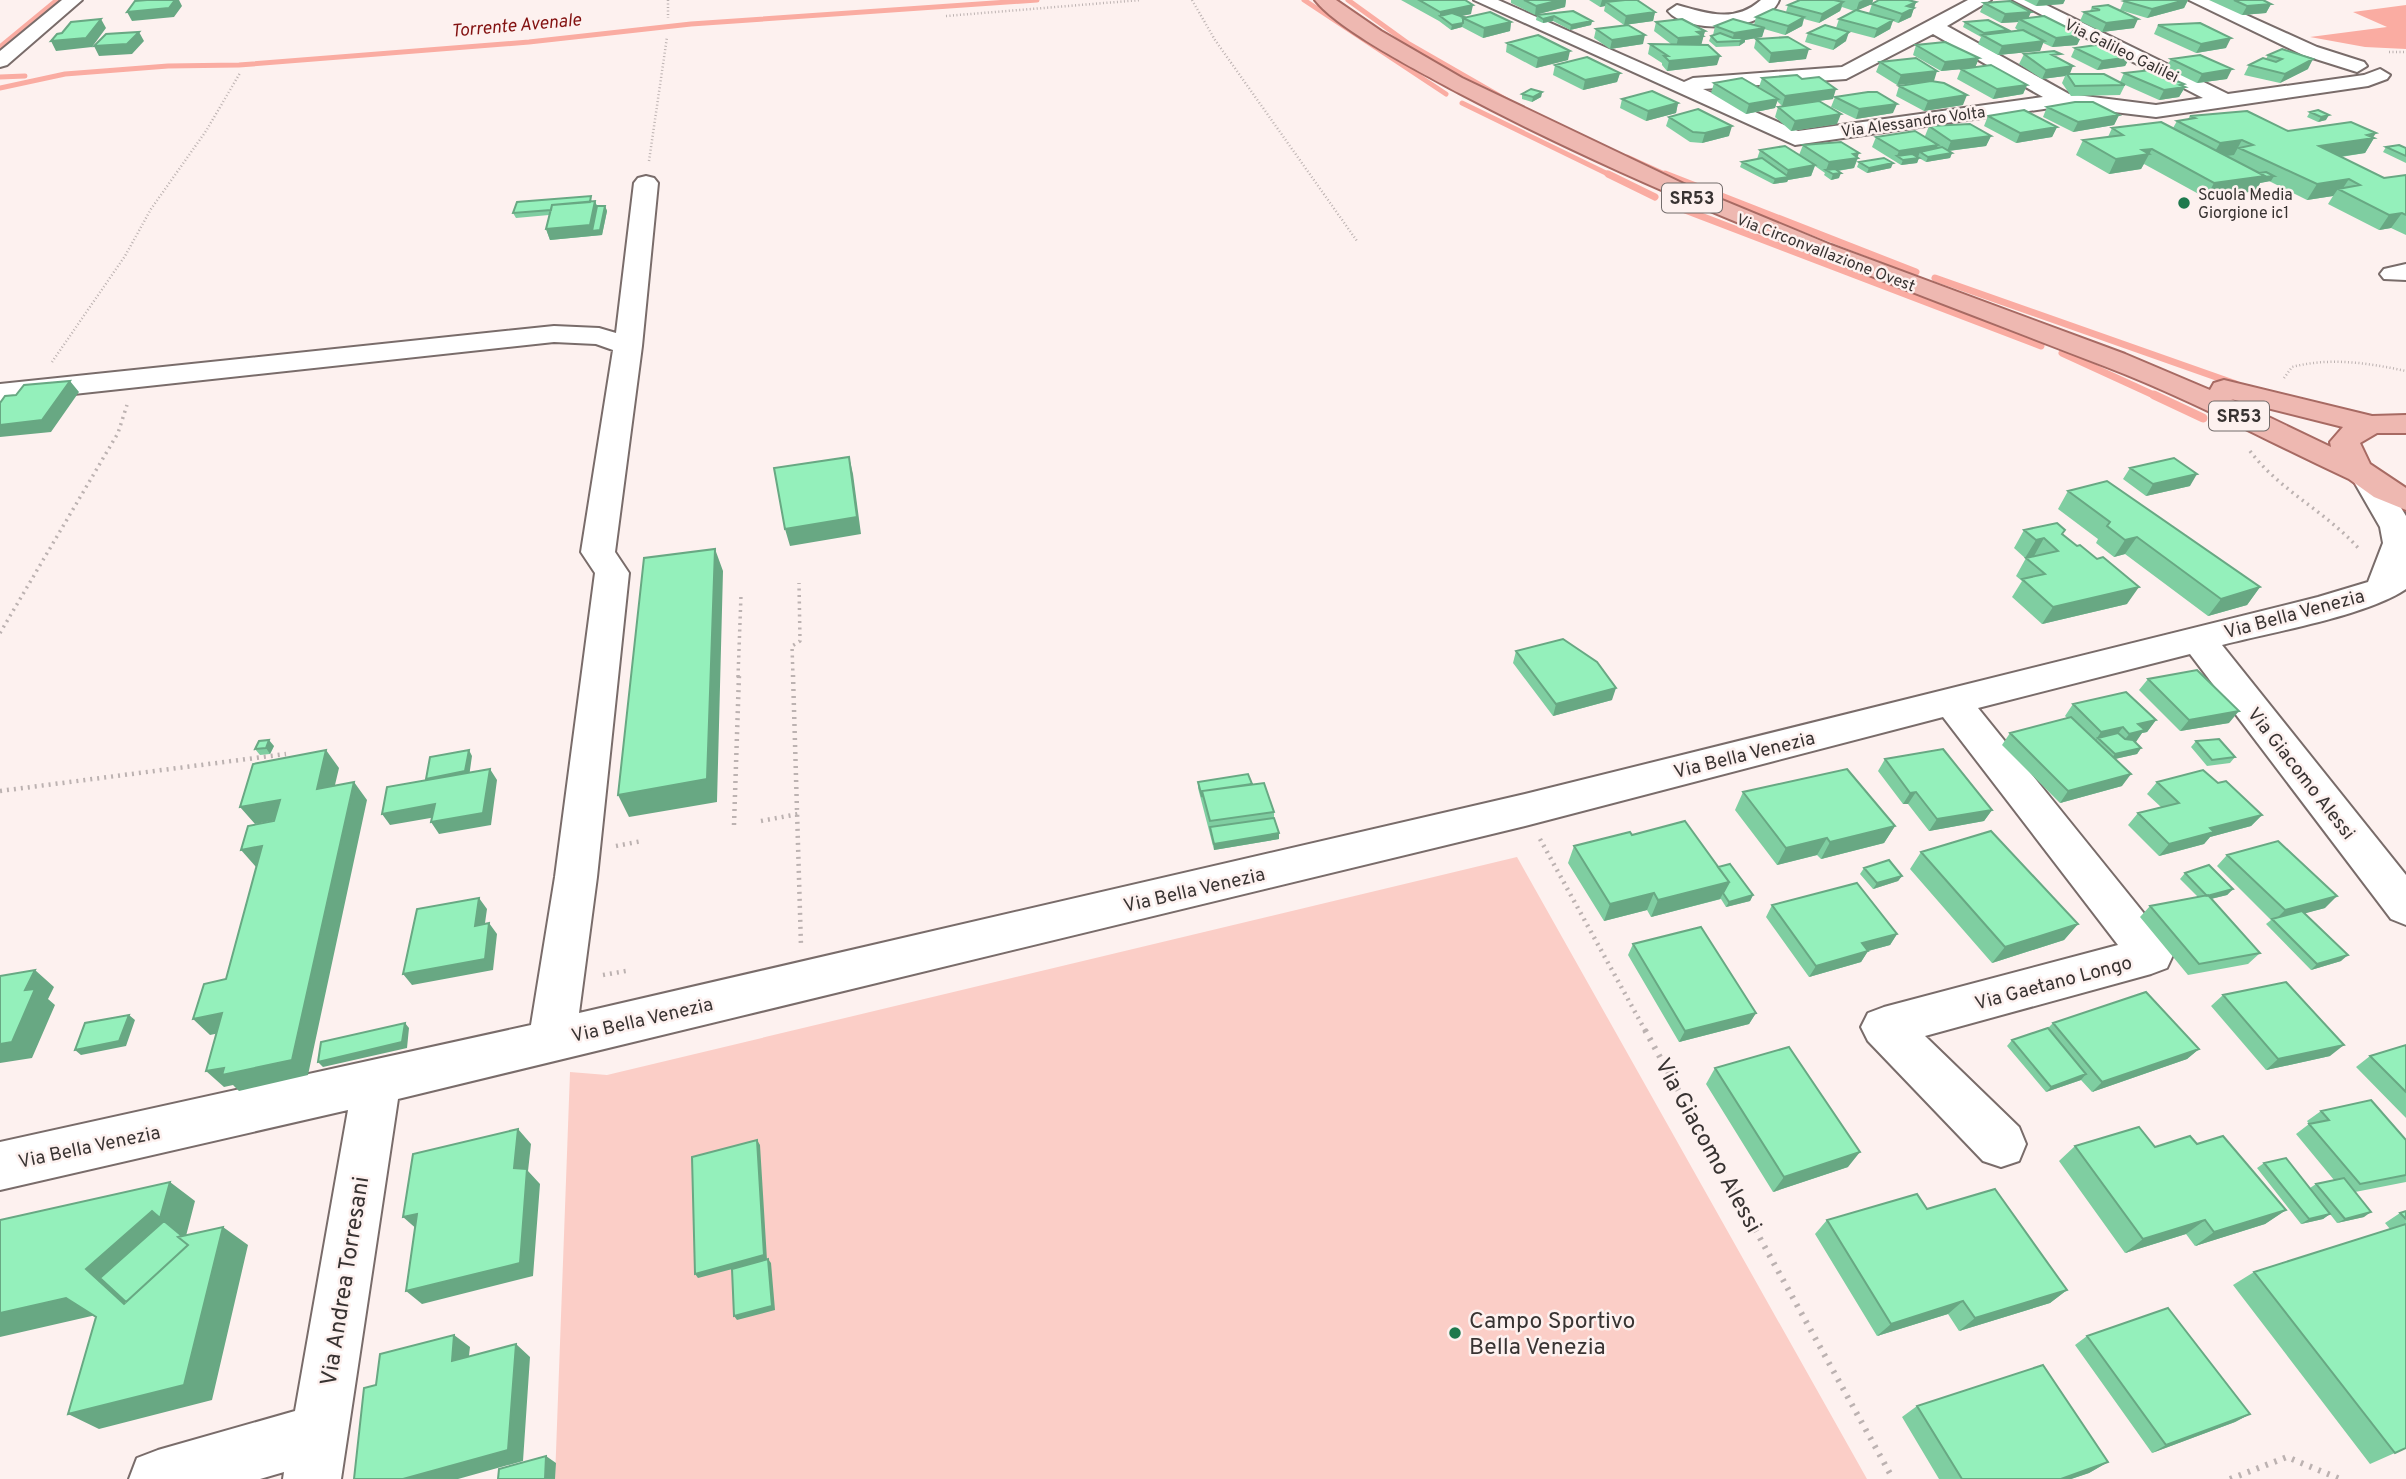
<svg xmlns="http://www.w3.org/2000/svg" width="2406" height="1479" font-family="Overpass,sans-serif">
<rect width="100%" height="100%" fill="#fdf1ef"/>
<path fill="#fbcec7" d="M 1517,857 L 1867,1479 L 555,1479 L 570,1072 L 607,1075 Z"/>
<path fill="#faaca2" d="M 2406,5 L 2406,49 L 2365,47 L 2310,37 L 2387,27 L 2353,12 Z"/>
<g fill="none" stroke-linecap="round" stroke-linejoin="round">
<path stroke="#faaca2" stroke-width="5" d="M 1304,0 L 1446,94
M 1348,0 L 1409,44 L 1517,106
M 0,47 L 57,0
M 0,77 L 25,76
M 0,88 L 65,74 L 168,66 L 239,65 L 529,42 L 691,24 L 1037,0
M 1462,103 L 1612,176
M 1627,157 L 1669,176"/>
<path stroke="#faaca2" stroke-width="7" d="M 1608,174 L 1655,197
M 1665,174 L 1916,272
M 1672,205 L 2041,346
M 1935,278 L 2236,384
M 2062,353 L 2158,397"/>
<path stroke="#faaca2" stroke-width="9" d="M 2154,395 L 2203,418"/>
<g stroke="#796c6a" stroke-width="4">
<path id="minor" d="M 62,0 L 82,0 L 7,65 L 0,67 L 0,51 Z
M 1474,0 L 1498,0 L 1684,82 L 1693,78 L 1842,67 L 1968,0 L 1991,0 L 1947,26 L 2069,94 L 2156,105 L 2203,98 L 2013,0 L 2036,0 L 2228,94 L 2364,75 L 2380,69 L 2390,75 L 2387,79 L 2368,86 L 2156,117 L 2064,106 L 1795,145 ZM 1933,34 L 2043,97 L 1798,131 L 1703,89 L 1846,79 Z
M 1761,0 L 1779,0 C 1768,31 1687,35 1668,11 L 1677,5 C 1707,13 1734,24 1761,0 Z
M 2189,0 L 2213,0 L 2317,47 L 2364,62 L 2367,66 L 2357,72 L 2303,55 Z
M 646,176 L 654,178 L 658,183 L 642,346 L 615,552 L 629,573 L 597,877 L 579,1013 L 1525,794 L 2318,597 L 2368,582 L 2383,543 L 2380,527 L 2353,480 L 2358,473 L 2369,471 L 2380,473 L 2406,516 L 2406,589 C 2366,616 2272,632 2222,645 L 2406,875 L 2406,925 L 2391,919 L 2190,654 L 1978,708 L 2167,942 L 2173,955 L 2167,968 L 2151,974 L 1925,1036 L 2019,1127 L 2026,1144 L 2019,1161 L 2001,1167 L 1983,1161 L 1868,1041 L 1861,1027 L 1868,1013 L 1884,1007 L 2118,945 L 1943,717 L 1525,826 L 398,1099 L 341,1479 L 283,1479 L 284,1472 L 260,1479 L 129,1479 L 137,1458 L 158,1450 L 295,1411 L 348,1110 L 0,1190 L 0,1142 L 531,1025 L 555,877 L 595,573 L 581,552 L 613,350 L 596,344 L 554,342 L 0,402 L 0,384 L 554,326 L 599,328 L 616,333 L 634,183 L 638,178 Z
M 2406,264 L 2406,280 L 2384,279 L 2380,274 L 2384,269 Z"/>
</g>
<g stroke="#a76a63" stroke-width="4">
<path id="major" d="M 1315,0 L 1336,0 L 1381,31 L 1462,78 L 1686,185 L 1831,245 L 2125,354 L 2210,390 L 2214,383 L 2224,380 L 2372,416 L 2406,415 L 2406,433 L 2377,433 L 2360,443 L 2370,464 L 2406,488 L 2406,510 L 2374,497 L 2349,479 C 2267,441 2188,398 2104,366 C 1886,281 1667,203 1459,93 C 1424,74 1338,30 1315,0 ZM 2231,399 L 2343,427 L 2330,442 L 2331,447 Z"/>
</g>
<path stroke="#bcb2b1" stroke-width="2.5" stroke-dasharray="1 2.5" stroke-linecap="butt" d="M 668,0 L 668,18
M 1192,0 L 1215,40 L 1357,241
M 946,16 L 1141,0
M 2389,52 L 2406,52
M 649,161 L 667,37
M 52,362 L 125,256 L 151,209 L 206,131 L 240,73
M 2284,378 L 2292,367 C 2331,357 2368,363 2406,371"/>
<path stroke="#bcb2b1" stroke-width="3.5" stroke-dasharray="2 4.5" stroke-linecap="butt" d="M 2250,451 C 2280,491 2327,512 2360,550
M 0,633 L 118,433 L 127,405
M 738,677 L 741,595
M 793,677 L 792,646 L 800,641 L 799,583"/>
<path stroke="#bcb2b1" stroke-width="4.5" stroke-dasharray="2 5" stroke-linecap="butt" d="M 793,675 L 801,946
M 0,791 L 286,754
M 761,821 L 798,814
M 734,825 L 739,675
M 1540,839 L 1646,1032
M 616,846 L 642,841
M 603,975 L 626,971"/>
<path stroke="#bcb2b1" stroke-width="6" stroke-dasharray="2.5 7" stroke-linecap="butt" d="M 1645,1030 L 1893,1479
M 2230,1479 L 2287,1457 L 2340,1479"/>
<use href="#minor" fill="#fff" fill-rule="evenodd"/>
<use href="#major" fill="#eeb8b1" fill-rule="evenodd"/>
</g>
<path fill="#7fcea1" fill-rule="evenodd" d="M 1401,0 L 1465,0 L 1471,14 L 1460,16 L 1466,18 L 1511,22 L 1510,31 L 1483,38 L 1462,27 L 1451,30 L 1439,21 Z
M 1511,0 L 1566,0 L 1565,7 L 1535,15 L 1511,3 Z
M 1589,0 L 1637,0 L 1655,12 L 1653,21 L 1624,25 L 1604,11 L 1605,6 L 1600,7 Z
M 1800,0 L 1873,0 L 1872,3 L 1916,2 L 1911,17 L 1898,23 L 1893,21 L 1890,29 L 1874,38 L 1836,28 L 1839,19 L 1854,11 L 1842,7 L 1840,11 L 1819,23 L 1804,19 L 1802,26 L 1785,35 L 1764,29 L 1762,37 L 1745,40 L 1745,42 L 1739,46 L 1716,47 L 1709,41 L 1711,36 L 1713,35 L 1715,26 L 1754,25 L 1756,17 L 1786,12 L 1788,5 ZM 1872,4 L 1869,13 L 1877,15 L 1857,10 Z
M 2024,0 L 2065,0 L 2063,4 L 2036,6 Z
M 2128,0 L 2188,0 L 2184,8 L 2147,18 L 2120,10 L 2124,1 Z
M 2209,0 L 2263,0 L 2271,4 L 2266,13 L 2242,15 Z
M 1984,3 L 2031,12 L 2028,18 L 2082,35 L 2077,45 L 2052,47 L 2043,43 L 2040,51 L 1998,55 L 1978,44 L 1981,37 L 1963,27 L 1965,22 L 2008,30 L 2007,32 L 2019,31 L 2015,28 L 2018,22 L 2001,23 L 1980,12 Z
M 2092,7 L 2134,28 L 2102,32 L 2080,21 L 2084,12 L 2090,11 Z
M 1537,15 L 1592,21 L 1591,25 L 1570,30 L 1553,21 L 1543,23 L 1536,20 Z
M 1656,22 L 1705,31 L 1701,44 L 1717,65 L 1667,71 L 1662,65 L 1662,63 L 1648,54 L 1650,44 L 1671,44 L 1654,31 Z
M 2158,25 L 2226,48 L 2196,53 L 2154,34 Z
M 1596,29 L 1643,44 L 1610,49 L 1594,38 Z
M 1808,33 L 1846,41 L 1833,50 L 1805,42 Z
M 1756,39 L 1806,59 L 1769,63 L 1754,48 Z
M 1507,43 L 1568,60 L 1536,68 L 1506,52 Z
M 1916,45 L 1979,58 L 1975,67 L 2027,85 L 2023,94 L 1993,99 L 1957,79 L 1961,69 L 1941,71 L 1913,55 Z
M 2075,48 L 2130,57 L 2125,66 L 2097,70 L 2071,57 Z
M 2282,49 L 2308,69 L 2280,83 L 2244,75 L 2249,65 L 2266,59 L 2268,55 Z
M 2024,54 L 2059,59 L 2070,74 L 2120,82 L 2124,73 L 2185,87 L 2179,97 L 2159,100 L 2123,84 L 2125,85 L 2120,95 L 2071,96 L 2062,83 L 2065,76 L 2042,79 L 2019,64 Z
M 2171,59 L 2227,79 L 2197,83 L 2166,68 Z
M 1880,62 L 1934,81 L 1897,85 L 1876,72 Z
M 1555,65 L 1620,73 L 1617,82 L 1583,90 L 1553,75 Z
M 1762,78 L 1833,99 L 1782,106 L 1777,101 L 1775,108 L 1746,114 L 1711,93 L 1714,83 L 1762,90 L 1759,87 Z
M 1899,86 L 1963,105 L 1924,111 L 1896,96 Z
M 1542,92 L 1541,97 L 1532,102 L 1522,99 L 1522,94 Z
M 1835,97 L 1893,113 L 1856,119 L 1831,107 Z
M 1622,99 L 1678,103 L 1676,113 L 1646,121 L 1620,108 Z
M 1778,107 L 1837,124 L 1791,131 L 1775,117 Z
M 2047,107 L 2119,115 L 2114,125 L 2073,132 L 2043,117 Z
M 2318,110 L 2326,120 L 2318,122 L 2307,117 L 2310,112 Z
M 1988,116 L 2057,127 L 2052,137 L 2016,143 L 1984,126 Z
M 2190,116 L 2288,131 L 2374,138 L 2365,153 L 2341,157 L 2384,178 L 2406,175 L 2406,235 L 2391,228 L 2379,230 L 2328,204 L 2333,196 L 2307,200 L 2269,181 L 2260,183 L 2256,191 L 2206,198 L 2144,164 L 2141,169 L 2109,174 L 2076,155 L 2083,140 L 2108,137 L 2112,128 L 2173,128 L 2177,121 L 2188,119 Z
M 1669,117 L 1729,136 L 1702,143 L 1690,142 L 1666,126 Z
M 1929,126 L 1991,136 L 1986,146 L 1949,151 L 1952,153 L 1950,158 L 1926,162 L 1919,158 L 1917,163 L 1901,165 L 1872,147 L 1876,137 L 1925,136 Z
M 1803,145 L 1858,158 L 1854,168 L 1838,171 L 1839,178 L 1831,180 L 1824,175 L 1825,173 L 1815,166 L 1811,176 L 1788,180 L 1787,182 L 1773,184 L 1740,167 L 1742,162 L 1757,159 L 1760,150 L 1799,155 Z
M 2386,147 L 2406,148 L 2406,163 L 2383,152 Z
M 1859,162 L 1891,168 L 1867,173 L 1857,167 Z
M 595,201 L 597,206 L 605,206 L 607,211 L 602,235 L 550,240 L 546,229 L 549,215 L 516,218 L 513,213 Z
M 2130,468 L 2190,486 L 2146,496 L 2123,479 Z
M 2068,491 L 2260,587 L 2247,605 L 2208,616 L 2125,554 L 2114,557 L 2096,543 L 2098,539 L 2058,509 Z
M 2024,530 L 2063,534 L 2127,604 L 2042,624 L 2012,597 L 2022,581 L 2016,576 L 2026,558 L 2034,556 L 2025,558 L 2014,548 Z
M 1516,651 L 1612,700 L 1553,716 L 1513,663 Z
M 2148,679 L 2229,723 L 2180,731 L 2139,690 Z
M 2073,704 L 2156,720 L 2147,732 L 2142,733 L 2135,742 L 2141,748 L 2137,754 L 2115,759 L 2122,786 L 2060,803 L 2002,745 L 2010,733 L 2067,718 L 2065,716 Z
M 2196,741 L 2235,757 L 2230,763 L 2207,766 L 2191,747 Z
M 274,746 L 270,754 L 260,755 L 255,749 Z
M 1885,759 L 1992,810 L 1984,821 L 1929,831 L 1908,804 L 1903,804 L 1878,771 Z
M 1198,782 L 1252,784 L 1274,812 L 1274,818 L 1279,839 L 1214,850 L 1198,788 Z
M 2157,782 L 2218,783 L 2262,815 L 2251,826 L 2210,837 L 2204,844 L 2159,856 L 2128,825 L 2138,813 L 2161,807 L 2147,794 Z
M 1743,792 L 1895,826 L 1884,843 L 1821,859 L 1817,855 L 1777,865 L 1735,810 Z
M 1632,835 L 1718,867 L 1753,895 L 1750,901 L 1726,907 L 1721,899 L 1651,917 L 1647,910 L 1604,921 L 1568,863 L 1574,846 Z
M 1921,852 L 2078,924 L 2064,940 L 1992,963 L 1910,869 Z
M 2227,855 L 2325,908 L 2305,913 L 2341,961 L 2311,970 L 2266,924 L 2271,920 L 2217,866 Z
M 1864,868 L 1902,876 L 1898,881 L 1873,889 L 1860,874 Z
M 2185,873 L 2233,889 L 2227,895 L 2211,899 L 2260,953 L 2248,964 L 2188,975 L 2140,917 L 2150,906 L 2198,897 L 2180,879 Z
M 1772,905 L 1897,934 L 1890,945 L 1868,951 L 1861,962 L 1809,977 L 1766,917 Z
M 1633,944 L 1756,1013 L 1749,1024 L 1679,1042 L 1628,955 Z
M 2223,995 L 2330,1056 L 2266,1070 L 2211,1006 Z
M 2053,1023 L 2199,1049 L 2187,1059 L 2092,1092 L 2081,1080 L 2046,1092 L 2007,1046 L 2012,1040 L 2048,1028 Z
M 2406,1045 L 2406,1118 L 2356,1067 L 2370,1056 Z
M 1715,1068 L 1848,1167 L 1773,1192 L 1706,1084 Z
M 2321,1111 L 2406,1140 L 2406,1182 L 2355,1192 L 2364,1217 L 2337,1223 L 2330,1214 L 2323,1219 L 2301,1224 L 2257,1168 L 2264,1163 L 2310,1188 L 2316,1184 L 2334,1180 L 2296,1134 L 2309,1124 L 2307,1121 Z
M 2197,1144 L 2286,1210 L 2265,1224 L 2195,1246 L 2186,1234 L 2125,1253 L 2059,1161 L 2075,1146 L 2155,1147 Z
M 1927,1209 L 2067,1290 L 2050,1303 L 1959,1331 L 1948,1314 L 1877,1336 L 1815,1234 L 1827,1220 Z
M 2406,1211 L 2406,1448 L 2370,1464 L 2233,1285 L 2254,1272 L 2390,1229 L 2385,1223 L 2400,1213 Z
M 2087,1336 L 2250,1414 L 2235,1422 L 2152,1453 L 2075,1345 Z
M 1917,1406 L 2108,1462 L 2089,1473 L 2071,1479 L 1939,1479 L 1902,1417 Z"/>
<path fill="#68a883" d="M 175,0 L 179,0 L 182,6 L 174,17 L 132,21 L 127,12 Z
M 1560,0 L 1566,0 L 1565,7 L 1535,15 L 1536,6 Z
M 1602,0 L 1625,0 L 1606,2 L 1605,6 L 1600,7 Z
M 1863,0 L 1873,0 L 1872,4 L 1856,11 L 1859,2 Z
M 2039,0 L 2065,0 L 2063,4 L 2036,6 Z
M 2185,0 L 2188,0 L 2184,8 L 2147,18 L 2152,9 Z
M 1843,2 L 1840,11 L 1819,23 L 1822,14 Z
M 1916,2 L 1911,17 L 1898,23 L 1902,14 L 1907,6 Z
M 2271,4 L 2266,13 L 2242,15 L 2247,6 Z
M 1473,5 L 1471,14 L 1444,20 L 1440,16 L 1440,12 Z
M 1655,12 L 1653,21 L 1624,25 L 1626,16 Z
M 2031,12 L 2027,21 L 2019,19 L 2018,22 L 2001,23 L 2005,14 Z
M 1554,16 L 1553,21 L 1543,23 L 1543,19 Z
M 1804,17 L 1802,26 L 1785,35 L 1788,26 Z
M 101,19 L 106,28 L 92,47 L 56,51 L 51,41 Z
M 2138,19 L 2134,28 L 2102,32 L 2106,23 Z
M 1893,20 L 1890,29 L 1874,38 L 1877,29 Z
M 1592,21 L 1591,25 L 1570,30 L 1571,25 Z
M 1511,22 L 1510,31 L 1483,38 L 1484,28 Z
M 1463,23 L 1462,27 L 1451,30 L 1452,25 Z
M 1765,28 L 1762,37 L 1745,40 L 1745,42 L 1739,46 L 1740,41 L 1732,41 L 1734,33 Z
M 1705,31 L 1701,46 L 1676,48 L 1678,38 L 1697,32 Z
M 139,32 L 144,41 L 132,54 L 99,56 L 94,46 Z
M 1849,32 L 1846,41 L 1833,50 L 1836,41 Z
M 1645,35 L 1643,44 L 1610,49 L 1612,40 Z
M 2082,35 L 2077,45 L 2052,47 L 2056,38 Z
M 2231,38 L 2226,48 L 2196,53 L 2201,44 Z
M 2044,41 L 2040,51 L 1998,55 L 2002,46 Z
M 1809,49 L 1806,59 L 1769,63 L 1771,53 Z
M 1570,51 L 1568,60 L 1536,68 L 1538,58 Z
M 1720,56 L 1717,65 L 1667,71 L 1669,61 Z
M 2130,57 L 2125,66 L 2097,70 L 2102,61 Z
M 1979,58 L 1975,68 L 1941,71 L 1945,62 Z
M 2313,59 L 2308,69 L 2280,83 L 2285,74 Z
M 2073,66 L 2069,76 L 2067,74 L 2065,76 L 2042,79 L 2046,70 Z
M 2232,69 L 2227,79 L 2197,83 L 2202,74 Z
M 1937,71 L 1934,81 L 1897,85 L 1901,75 Z
M 1620,73 L 1617,82 L 1583,90 L 1585,80 Z
M 2184,84 L 2182,87 L 2185,87 L 2179,97 L 2159,100 L 2164,90 Z
M 2027,85 L 2023,94 L 1993,99 L 1997,89 Z
M 1836,89 L 1833,99 L 1782,106 L 1785,96 Z
M 1542,92 L 1541,97 L 1532,102 L 1533,97 Z
M 1967,95 L 1963,105 L 1924,111 L 1928,101 Z
M 1778,99 L 1775,108 L 1746,114 L 1749,104 Z
M 1678,103 L 1676,113 L 1646,121 L 1648,111 Z
M 1897,104 L 1893,113 L 1856,119 L 1859,109 Z
M 1841,114 L 1837,124 L 1791,131 L 1795,121 Z
M 2119,115 L 2114,125 L 2073,132 L 2078,122 Z
M 2329,115 L 2326,120 L 2318,122 L 2321,117 Z
M 1732,126 L 1729,136 L 1702,143 L 1705,133 Z
M 2057,127 L 2052,137 L 2016,143 L 2020,133 Z
M 2376,133 L 2372,139 L 2374,138 L 2365,153 L 2310,161 L 2319,146 Z
M 1991,136 L 1986,146 L 1947,151 L 1951,141 Z
M 2242,140 L 2234,155 L 2211,158 L 2220,143 Z
M 1938,145 L 1934,155 L 1920,152 L 1918,157 L 1897,156 L 1899,151 Z
M 2152,149 L 2141,169 L 2109,174 L 2116,159 L 2142,150 Z
M 1859,153 L 1854,168 L 1829,172 L 1826,170 L 1825,173 L 1829,162 Z
M 1952,153 L 1950,158 L 1926,162 L 1928,157 Z
M 1919,158 L 1917,163 L 1901,165 L 1903,160 Z
M 1893,163 L 1891,168 L 1867,173 L 1869,168 Z
M 1815,165 L 1811,176 L 1788,180 L 1787,182 L 1773,184 L 1775,179 L 1786,177 L 1788,170 Z
M 1841,173 L 1839,178 L 1831,180 L 1833,174 Z
M 2265,176 L 2274,176 L 2271,181 L 2260,183 L 2256,191 L 2206,198 L 2214,183 Z
M 2349,179 L 2341,191 L 2338,189 L 2333,196 L 2307,200 L 2317,184 Z
M 595,201 L 599,212 L 605,206 L 607,211 L 602,235 L 550,240 L 546,229 Z
M 2402,213 L 2391,228 L 2379,230 L 2389,215 Z
M 70,381 L 79,392 L 51,432 L 0,437 L 0,425 Z
M 849,457 L 853,474 L 861,534 L 790,546 L 785,529 Z
M 2197,474 L 2190,486 L 2146,496 L 2153,484 Z
M 2137,537 L 2125,554 L 2114,557 L 2125,540 Z
M 2044,538 L 2034,556 L 2025,558 L 2036,540 Z
M 715,549 L 723,571 L 717,802 L 629,817 L 618,795 Z
M 2139,587 L 2127,604 L 2042,624 L 2053,607 Z
M 2260,587 L 2247,605 L 2208,616 L 2221,599 Z
M 1616,688 L 1612,700 L 1553,716 L 1556,704 Z
M 2239,711 L 2229,723 L 2180,731 L 2189,720 Z
M 2156,720 L 2147,732 L 2142,733 L 2136,742 L 2120,745 L 2138,724 Z
M 2123,727 L 2114,739 L 2098,738 L 2093,744 L 2101,732 Z
M 269,740 L 274,746 L 270,754 L 266,748 Z
M 2141,748 L 2137,754 L 2110,760 L 2115,754 Z
M 326,750 L 339,768 L 330,806 L 317,789 Z
M 469,750 L 472,756 L 469,777 L 430,784 L 426,779 Z
M 490,769 L 497,780 L 491,825 L 439,834 L 431,822 Z
M 2131,774 L 2122,786 L 2060,803 L 2068,791 Z
M 354,782 L 367,800 L 308,1075 L 239,1091 L 233,1085 L 224,1087 L 206,1071 Z
M 1916,792 L 1908,804 L 1903,804 L 1910,793 Z
M 280,800 L 294,817 L 255,824 L 240,807 Z
M 435,804 L 442,816 L 390,825 L 382,814 Z
M 1992,810 L 1984,821 L 1929,831 L 1937,819 Z
M 2262,815 L 2251,826 L 2210,837 L 2204,844 L 2159,856 L 2169,844 L 2210,828 Z
M 1895,826 L 1884,843 L 1821,859 L 1830,842 Z
M 1279,833 L 1279,839 L 1214,850 L 1214,844 Z
M 1827,838 L 1817,855 L 1777,865 L 1786,848 Z
M 262,846 L 256,867 L 241,850 Z
M 1902,876 L 1898,881 L 1873,889 L 1877,883 Z
M 1729,882 L 1720,899 L 1651,917 L 1658,900 Z
M 2233,889 L 2227,895 L 2202,901 L 2207,896 Z
M 1654,893 L 1647,910 L 1604,921 L 1610,904 Z
M 1753,895 L 1750,901 L 1726,907 L 1729,902 Z
M 2337,896 L 2325,908 L 2273,922 L 2285,910 Z
M 479,898 L 487,909 L 483,937 L 475,926 Z
M 489,923 L 497,934 L 493,970 L 412,985 L 403,974 Z
M 2078,924 L 2064,940 L 1992,963 L 2005,947 Z
M 1897,934 L 1890,945 L 1868,951 L 1861,962 L 1809,977 L 1816,966 L 1862,943 Z
M 2348,955 L 2341,961 L 2311,970 L 2317,964 Z
M 35,970 L 54,987 L 48,999 L 55,1005 L 32,1058 L 0,1063 L 0,1044 Z
M 222,1013 L 239,1029 L 210,1035 L 193,1019 Z
M 1756,1013 L 1749,1024 L 1679,1042 L 1685,1031 Z
M 129,1015 L 135,1020 L 126,1046 L 81,1055 L 75,1050 Z
M 405,1023 L 409,1028 L 407,1048 L 323,1067 L 318,1062 Z
M 2344,1045 L 2330,1056 L 2266,1070 L 2278,1059 Z
M 2199,1049 L 2187,1059 L 2092,1092 L 2102,1082 Z
M 2086,1074 L 2081,1080 L 2046,1092 L 2051,1087 Z
M 518,1129 L 531,1144 L 528,1171 L 540,1184 L 533,1276 L 422,1304 L 406,1291 L 514,1168 Z
M 757,1140 L 760,1145 L 767,1260 L 698,1278 L 695,1274 Z
M 1860,1152 L 1848,1167 L 1773,1192 L 1784,1177 Z
M 170,1182 L 195,1201 L 186,1236 L 124,1304 L 86,1269 Z
M 2286,1210 L 2265,1224 L 2195,1246 L 2214,1232 Z
M 2371,1212 L 2364,1217 L 2337,1223 L 2345,1219 Z
M 417,1214 L 419,1231 L 403,1217 Z
M 2330,1214 L 2323,1219 L 2301,1224 L 2309,1219 Z
M 2205,1220 L 2186,1234 L 2125,1253 L 2143,1239 Z
M 223,1227 L 248,1245 L 212,1400 L 99,1429 L 68,1414 Z
M 768,1259 L 771,1263 L 775,1310 L 737,1320 L 734,1316 Z
M 2067,1290 L 2050,1303 L 1959,1331 L 1975,1318 Z
M 66,1298 L 96,1315 L 0,1337 L 0,1313 Z
M 1963,1301 L 1948,1314 L 1877,1336 L 1891,1324 Z
M 454,1335 L 470,1347 L 467,1373 L 452,1361 Z
M 516,1344 L 530,1357 L 523,1461 L 458,1479 L 403,1479 Z
M 2250,1414 L 2235,1422 L 2152,1453 L 2166,1445 Z
M 546,1456 L 556,1463 L 555,1479 L 545,1479 Z
M 2108,1462 L 2089,1473 L 2071,1479 L 2061,1479 Z"/>
<path fill="#94f0bb" stroke="#68a883" stroke-width="2" d="M 147,0 L 175,0 L 169,8 L 127,12 L 135,1 Z
M 1419,0 L 1465,0 L 1473,5 L 1440,12 Z
M 1524,0 L 1560,0 L 1536,6 Z
M 1625,0 L 1637,0 L 1655,12 L 1626,16 L 1606,2 Z
M 1800,0 L 1834,0 L 1843,2 L 1822,14 L 1788,5 Z
M 1879,0 L 1908,0 L 1916,2 L 1907,6 L 1914,8 L 1902,14 L 1872,4 Z
M 2128,0 L 2185,0 L 2152,9 L 2124,1 Z
M 2234,0 L 2263,0 L 2271,4 L 2247,6 Z
M 2010,1 L 2031,12 L 2005,14 L 1984,3 Z
M 2108,5 L 2138,19 L 2106,23 L 2084,12 L 2100,10 L 2092,7 Z
M 1773,9 L 1804,17 L 1788,26 L 1756,17 Z
M 1856,10 L 1893,20 L 1877,29 L 1839,19 Z
M 1573,11 L 1592,21 L 1571,25 L 1554,16 L 1543,19 L 1537,15 Z
M 1490,12 L 1511,22 L 1484,28 L 1463,18 Z
M 1452,13 L 1466,18 L 1463,18 L 1463,23 L 1452,25 L 1440,16 Z
M 2044,16 L 2082,35 L 2056,38 L 2019,19 Z
M 101,19 L 86,38 L 51,41 L 57,34 L 62,33 L 71,22 Z
M 1682,19 L 1705,31 L 1697,32 L 1703,36 L 1678,38 L 1656,22 Z
M 1733,19 L 1765,28 L 1734,33 L 1715,26 Z
M 1988,20 L 2008,30 L 1984,33 L 1965,22 Z
M 2200,23 L 2231,38 L 2201,44 L 2158,25 Z
M 1628,25 L 1645,35 L 1612,40 L 1596,29 Z
M 1825,25 L 1849,32 L 1836,41 L 1808,33 Z
M 2023,30 L 2044,41 L 2002,46 L 1982,35 Z
M 139,32 L 127,44 L 94,46 L 106,34 Z
M 1720,33 L 1733,38 L 1746,38 L 1740,41 L 1717,42 L 1711,36 Z
M 1538,35 L 1570,51 L 1538,58 L 1507,43 Z
M 1788,37 L 1809,49 L 1771,53 L 1756,39 Z
M 1945,42 L 1979,58 L 1945,62 L 1916,45 Z
M 1650,44 L 1708,45 L 1720,56 L 1669,61 L 1664,56 L 1668,56 Z
M 2103,44 L 2130,57 L 2102,61 L 2075,48 Z
M 2282,49 L 2313,59 L 2285,74 L 2249,65 L 2263,58 L 2276,62 L 2282,59 L 2268,55 Z
M 2054,51 L 2061,54 L 2052,55 L 2073,66 L 2046,70 L 2024,54 Z
M 2200,55 L 2232,69 L 2202,74 L 2171,59 Z
M 1587,57 L 1620,73 L 1585,80 L 1555,65 Z
M 1916,58 L 1937,71 L 1901,75 L 1880,62 Z
M 1991,65 L 2027,85 L 1997,89 L 1961,69 Z
M 2151,70 L 2184,84 L 2180,85 L 2185,87 L 2164,90 L 2124,73 Z
M 2067,74 L 2104,74 L 2125,85 L 2075,86 Z
M 1797,75 L 1802,79 L 1819,77 L 1836,89 L 1785,96 L 1762,78 Z
M 1742,78 L 1778,99 L 1749,104 L 1714,83 Z
M 1931,81 L 1944,83 L 1967,95 L 1928,101 L 1899,86 Z
M 1531,89 L 1542,92 L 1533,97 L 1522,94 Z
M 1652,91 L 1678,103 L 1648,111 L 1622,99 Z
M 1868,92 L 1877,92 L 1897,104 L 1859,109 L 1835,97 Z
M 1819,101 L 1841,114 L 1795,121 L 1778,107 Z
M 2075,102 L 2093,102 L 2119,115 L 2078,122 L 2047,107 Z
M 1698,109 L 1732,126 L 1705,133 L 1693,132 L 1669,117 Z
M 2024,110 L 2057,127 L 2020,133 L 1988,116 Z
M 2318,110 L 2329,115 L 2321,117 L 2310,112 Z
M 2247,111 L 2288,131 L 2351,122 L 2376,133 L 2367,135 L 2374,138 L 2319,146 L 2384,178 L 2406,175 L 2406,215 L 2402,213 L 2389,215 L 2338,189 L 2360,185 L 2349,179 L 2317,184 L 2239,148 L 2253,145 L 2242,140 L 2220,143 L 2177,121 L 2195,118 L 2190,116 Z
M 2161,122 L 2265,176 L 2214,183 L 2152,149 L 2142,150 L 2149,154 L 2116,159 L 2083,140 L 2123,135 L 2112,128 Z
M 1970,124 L 1991,136 L 1951,141 L 1929,126 Z
M 1915,131 L 1938,145 L 1899,151 L 1876,137 Z
M 1841,142 L 1859,153 L 1853,154 L 1858,158 L 1829,162 L 1803,145 Z
M 2399,145 L 2406,148 L 2406,156 L 2386,147 Z
M 1785,146 L 1815,165 L 1788,170 L 1760,150 Z
M 1942,147 L 1952,153 L 1928,157 L 1920,152 Z
M 1912,154 L 1919,158 L 1903,160 L 1897,156 Z
M 1762,158 L 1789,177 L 1775,179 L 1742,162 Z
M 1884,158 L 1893,163 L 1869,168 L 1859,162 Z
M 1835,169 L 1841,173 L 1833,174 L 1826,170 Z
M 2266,172 L 2274,176 L 2264,177 L 2265,176 L 2259,173 Z
M 591,196 L 590,202 L 552,205 L 551,210 L 513,213 L 517,202 Z
M 595,201 L 590,225 L 546,229 L 552,205 Z
M 597,206 L 605,206 L 600,230 L 592,231 Z
M 70,381 L 42,420 L 0,425 L 0,403 L 5,396 L 16,395 L 24,385 Z
M 849,457 L 857,517 L 785,529 L 774,468 Z
M 2174,458 L 2197,474 L 2153,484 L 2130,468 Z
M 2107,481 L 2260,587 L 2221,599 L 2137,537 L 2125,540 L 2107,526 L 2110,522 L 2068,491 Z
M 2057,523 L 2065,530 L 2062,534 L 2077,546 L 2080,545 L 2097,559 L 2103,557 L 2139,587 L 2053,607 L 2022,579 L 2045,574 L 2026,558 L 2058,551 L 2044,538 L 2036,540 L 2024,530 Z
M 715,549 L 707,779 L 618,795 L 644,558 Z
M 1563,639 L 1597,662 L 1616,688 L 1556,704 L 1516,651 Z
M 2197,670 L 2239,711 L 2189,720 L 2148,679 Z
M 2126,692 L 2156,720 L 2138,724 L 2145,730 L 2129,734 L 2123,727 L 2101,732 L 2073,704 Z
M 2071,717 L 2131,774 L 2068,791 L 2010,733 Z
M 2118,733 L 2125,739 L 2133,740 L 2141,748 L 2115,754 L 2098,738 Z
M 2219,739 L 2235,757 L 2212,760 L 2196,741 Z
M 269,740 L 266,748 L 255,749 L 259,741 Z
M 1943,749 L 1992,810 L 1937,819 L 1916,792 L 1910,793 L 1885,759 Z
M 326,750 L 317,789 L 354,782 L 292,1060 L 222,1075 L 224,1068 L 206,1071 L 222,1013 L 193,1019 L 204,984 L 226,979 L 262,846 L 241,850 L 248,826 L 274,821 L 280,800 L 240,807 L 253,764 Z
M 469,750 L 465,771 L 426,779 L 430,757 Z
M 490,769 L 483,813 L 431,822 L 435,804 L 382,814 L 387,787 Z
M 1847,769 L 1895,826 L 1830,842 L 1827,838 L 1786,848 L 1743,792 Z
M 2203,770 L 2218,783 L 2226,781 L 2262,815 L 2210,828 L 2214,832 L 2169,844 L 2138,813 L 2179,803 L 2157,782 Z
M 1248,774 L 1252,784 L 1202,791 L 1202,797 L 1198,782 Z
M 1264,783 L 1274,812 L 1210,821 L 1202,791 Z
M 1274,818 L 1279,833 L 1214,844 L 1210,827 Z
M 1685,821 L 1729,882 L 1658,900 L 1654,893 L 1610,904 L 1574,846 L 1630,832 L 1632,835 Z
M 1991,831 L 2078,924 L 2005,947 L 1921,852 Z
M 2278,841 L 2337,896 L 2285,910 L 2227,855 Z
M 1889,860 L 1902,876 L 1877,883 L 1864,868 Z
M 1730,864 L 1753,895 L 1729,902 L 1723,893 L 1729,882 L 1718,867 Z
M 2209,865 L 2233,889 L 2207,896 L 2185,873 Z
M 1857,883 L 1897,934 L 1862,943 L 1868,951 L 1816,966 L 1772,905 Z
M 2208,895 L 2260,953 L 2199,964 L 2150,906 Z
M 479,898 L 475,926 L 489,923 L 485,959 L 403,974 L 417,909 Z
M 2302,911 L 2348,955 L 2317,964 L 2272,919 Z
M 1701,927 L 1756,1013 L 1685,1031 L 1633,944 Z
M 35,970 L 25,990 L 35,989 L 12,1042 L 0,1044 L 0,976 Z
M 2286,982 L 2344,1045 L 2278,1059 L 2223,995 Z
M 2146,992 L 2199,1049 L 2102,1082 L 2053,1023 Z
M 129,1015 L 119,1041 L 75,1050 L 85,1023 Z
M 405,1023 L 402,1042 L 318,1062 L 321,1042 Z
M 2048,1028 L 2086,1074 L 2051,1087 L 2012,1040 Z
M 2406,1045 L 2406,1092 L 2370,1056 Z
M 1789,1047 L 1860,1152 L 1784,1177 L 1715,1068 Z
M 2371,1100 L 2406,1140 L 2406,1175 L 2360,1184 L 2309,1124 L 2329,1120 L 2321,1111 Z
M 2139,1127 L 2155,1147 L 2190,1136 L 2197,1144 L 2223,1136 L 2286,1210 L 2214,1232 L 2205,1220 L 2143,1239 L 2075,1146 Z
M 518,1129 L 514,1168 L 527,1169 L 520,1263 L 406,1291 L 417,1214 L 403,1217 L 413,1154 Z
M 757,1140 L 764,1255 L 695,1274 L 692,1157 Z
M 2286,1158 L 2330,1214 L 2309,1219 L 2264,1163 Z
M 2344,1178 L 2371,1212 L 2345,1219 L 2316,1184 Z
M 170,1182 L 160,1218 L 152,1211 L 86,1269 L 124,1304 L 188,1245 L 178,1237 L 223,1227 L 184,1385 L 68,1414 L 96,1317 L 66,1298 L 0,1313 L 0,1220 Z
M 1995,1189 L 2067,1290 L 1975,1318 L 1963,1301 L 1891,1324 L 1827,1220 L 1917,1194 L 1927,1209 Z
M 2406,1211 L 2406,1219 L 2400,1213 Z
M 164,1221 L 182,1236 L 178,1237 L 188,1245 L 126,1302 L 100,1278 Z
M 2406,1224 L 2406,1448 L 2395,1453 L 2254,1272 Z
M 768,1259 L 772,1306 L 734,1316 L 732,1269 Z
M 2168,1308 L 2250,1414 L 2166,1445 L 2087,1336 Z
M 454,1335 L 452,1361 L 516,1344 L 508,1450 L 403,1479 L 354,1479 L 364,1388 L 376,1385 L 380,1354 Z
M 2043,1365 L 2108,1462 L 2061,1479 L 1962,1479 L 1917,1406 Z
M 546,1456 L 545,1479 L 498,1479 L 499,1469 Z"/>
<g fill="#1e794d" stroke="#fdf1ef" stroke-width="2.5">
<circle cx="2184" cy="203" r="7"/>
<circle cx="1455" cy="1333" r="7"/>
</g>
<g text-anchor="middle" stroke-width="5" stroke-linejoin="round" paint-order="stroke">
<g font-size="16" fill="#383332" stroke="#fdf1ef">
<text transform="translate(2122 50) rotate(26)" y="6">Via Galileo Galilei</text>
<text transform="translate(1913 121) rotate(-8)" y="6">Via Alessandro Volta</text>
<text transform="translate(1826 252) rotate(21)" y="6">Via Circonvallazione Ovest</text>
</g>
<g font-size="16" fill="#383332" stroke="#fdf1ef" text-anchor="start">
<text x="2198" y="200">Scuola Media<tspan x="2198" dy="18">Giorgione ic1</tspan></text>
</g>
<g font-size="18" font-style="italic" fill="#831211" stroke="#fdf1ef">
<text transform="translate(516 25) rotate(-5)" y="6">Torrente Avenale</text>
</g>
<g fill="#fdf1ef" stroke="#736c6b" stroke-width="2">
<rect x="1662" y="183.5" width="60" height="29" rx="5"/>
<rect x="2209" y="401.5" width="60" height="29" rx="5"/>
</g>
<g font-size="18" font-weight="bold" fill="#383332">
<text x="1692" y="204">SR53</text>
<text x="2239" y="422">SR53</text>
</g>
<g font-size="19" fill="#383332" stroke="#fdf1ef">
<text transform="translate(2294 613) rotate(-15)" y="7">Via Bella Venezia</text>
<text transform="translate(1744 754) rotate(-14)" y="7">Via Bella Venezia</text>
<text transform="translate(2302 773) rotate(52)" y="7">Via Giacomo Alessi</text>
<text transform="translate(1194 889) rotate(-13)" y="7">Via Bella Venezia</text>
<text transform="translate(2053 982) rotate(-15)" y="7">Via Gaetano Longo</text>
<text transform="translate(642 1019) rotate(-13)" y="7">Via Bella Venezia</text>
<text transform="translate(89 1146) rotate(-12)" y="7">Via Bella Venezia</text>
</g>
<g font-size="23" fill="#383332" stroke="#fdf1ef">
<text transform="translate(1709 1145) rotate(61)" y="8">Via Giacomo Alessi</text>
<text transform="translate(344 1281) rotate(-81)" y="8">Via Andrea Torresani</text>
</g>
<g font-size="23" fill="#383332" stroke="#fdf1ef" text-anchor="start">
<text x="1469" y="1328">Campo Sportivo<tspan x="1469" dy="26">Bella Venezia</tspan></text>
</g>
</g>
</svg>
